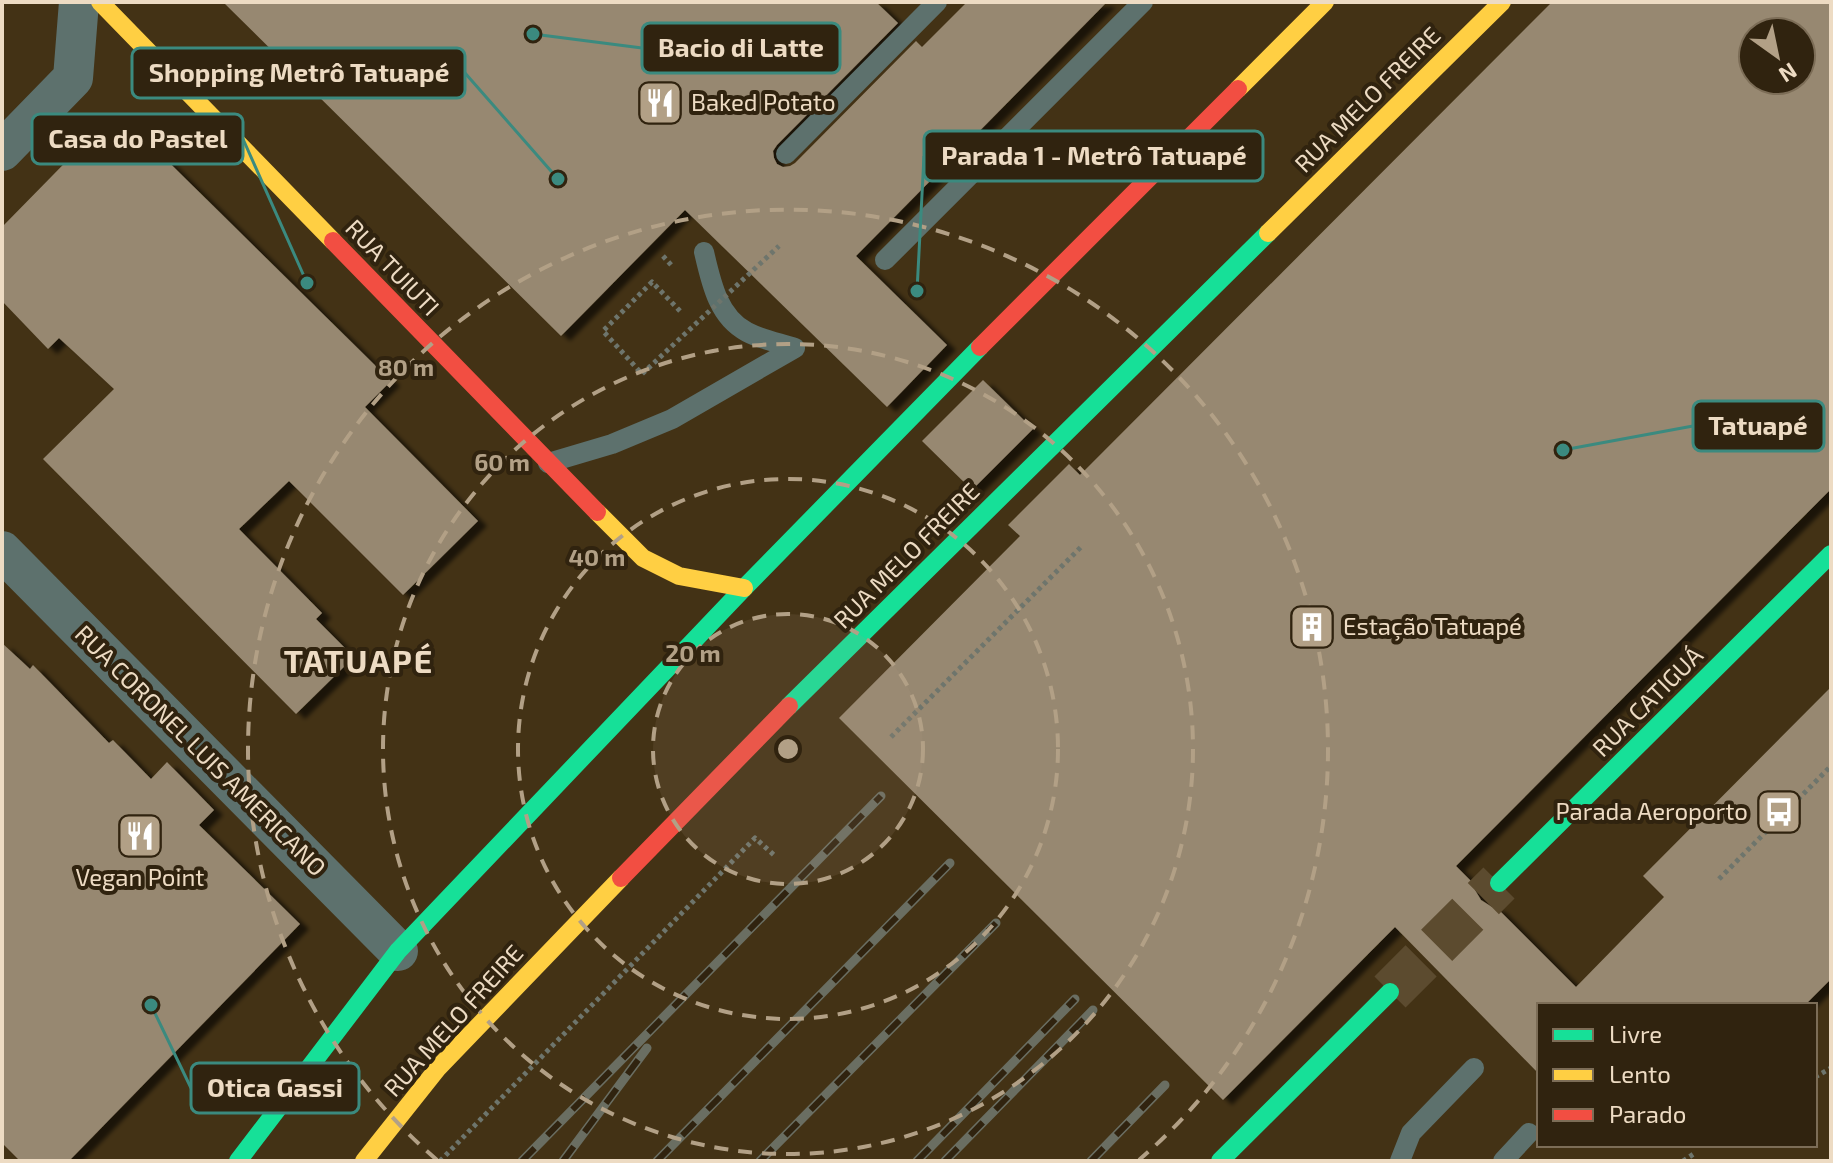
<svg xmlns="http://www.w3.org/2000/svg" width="1833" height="1163" font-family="'Exo 2',sans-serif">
<defs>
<filter id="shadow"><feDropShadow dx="9" dy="5" stdDeviation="2" flood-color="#0009"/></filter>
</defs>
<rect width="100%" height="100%" fill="#433215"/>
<path fill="#978871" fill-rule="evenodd" filter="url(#shadow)" d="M 223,2 L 876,2 L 898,23 L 777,145 L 773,151 L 774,158 L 777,164 L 783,167 L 790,166 L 795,163 L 916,41 L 922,47 L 967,2 L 1107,2 L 856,256 L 947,345 L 887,407 L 685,210 L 561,336 Z
M 1552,2 L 1831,2 L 1831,489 L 1456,866 L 1475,885 L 1475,890 L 1481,900 L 1492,907 L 1496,907 L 1576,987 L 1664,897 L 1643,876 L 1831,687 L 1831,979 L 1805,1005 L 1539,1005 L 1539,1074 L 1395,927 L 1223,1100 L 839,718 L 1020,536 L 1008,525 L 1069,464 L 1080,475 ZM 1753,32 L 1801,32 L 1801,80 L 1753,80 Z
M 103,124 L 131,125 L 391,381 L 365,407 L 478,521 L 403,595 L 289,481 L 239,529 L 322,613 L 316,619 L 354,657 L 296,714 L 43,459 L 114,389 L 59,338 L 48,349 L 2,301 L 2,227 Z
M 983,380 L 1033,429 L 972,490 L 922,441 Z
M 2,643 L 30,669 L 33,665 L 109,743 L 113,740 L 151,779 L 167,762 L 214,810 L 199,825 L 300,924 L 69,1161 L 20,1161 L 2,1143 Z"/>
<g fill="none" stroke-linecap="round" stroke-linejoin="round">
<path stroke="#5c4b2f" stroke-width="44" stroke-dasharray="44 22" stroke-linecap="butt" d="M 1390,992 L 1499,883"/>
<path stroke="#6e756c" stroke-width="5" stroke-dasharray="4 4" stroke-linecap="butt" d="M 663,256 L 673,267
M 891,737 L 1083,545
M 1719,879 L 1831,766
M 1815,1077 L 1831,1068
M 440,1161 L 755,838 L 774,855
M 1683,1161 L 1695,1153"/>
<path stroke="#5d716d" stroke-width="20" d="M 786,154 L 937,2
M 704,252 C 711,282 718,317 747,332 C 762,340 780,343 795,348
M 885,260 L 1143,2
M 548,463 L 612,444 L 672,419 L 795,348
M 1400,1161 L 1411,1133 L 1474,1068
M 1503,1161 L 1529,1133"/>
<path stroke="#5d716d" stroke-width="40" d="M 2,151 L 73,78 L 79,2
M 2,551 L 398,951"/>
<path stroke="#16e098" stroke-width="18" d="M 789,706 L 1268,233
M 1499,883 L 1831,554
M 238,1161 L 398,951 L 744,588 L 980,347
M 1220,1161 L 1390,992"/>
<path stroke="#ffcf43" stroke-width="18" d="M 100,2 L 333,241
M 1238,89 L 1325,2
M 1268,233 L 1502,2
M 597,512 L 643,558 L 679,576 L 744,588
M 364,1161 L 438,1068 L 621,878"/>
<path stroke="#f24e42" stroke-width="18" d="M 333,241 L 597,512
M 980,347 L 1238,89
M 621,878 L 789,706"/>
<g stroke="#6a6e62" stroke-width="9">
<path id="rail" d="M 522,1161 L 881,796
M 563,1161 L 647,1048
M 657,1161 L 950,863
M 760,1161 L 996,923
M 917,1161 L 1075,999
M 945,1161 L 1093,1010
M 1091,1161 L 1165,1085"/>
</g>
<use href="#rail" stroke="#30230f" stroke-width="6" stroke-dasharray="18" stroke-linecap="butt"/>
<path stroke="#6e756c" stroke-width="5" stroke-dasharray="4 4" stroke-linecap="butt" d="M 680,311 L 652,282 L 603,331 L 642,374 L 779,246"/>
</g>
<circle cx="788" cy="749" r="135" fill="#b2a086" fill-opacity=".12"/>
<g fill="none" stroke="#b2a086" stroke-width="4" stroke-dasharray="14 10">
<circle cx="788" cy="749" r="135"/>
<circle cx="788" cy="749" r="270"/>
<circle cx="788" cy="749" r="405"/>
<path d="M437 1160A540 540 0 1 1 1139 1160"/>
</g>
<defs>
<g id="restaurant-square" transform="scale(2.3)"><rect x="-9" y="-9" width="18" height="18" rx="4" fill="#b2a086" stroke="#30230f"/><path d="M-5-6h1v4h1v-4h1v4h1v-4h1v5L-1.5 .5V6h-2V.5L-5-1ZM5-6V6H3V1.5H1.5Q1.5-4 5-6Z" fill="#fff"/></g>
<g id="building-square" transform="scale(2.3)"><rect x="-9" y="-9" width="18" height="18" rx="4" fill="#b2a086" stroke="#30230f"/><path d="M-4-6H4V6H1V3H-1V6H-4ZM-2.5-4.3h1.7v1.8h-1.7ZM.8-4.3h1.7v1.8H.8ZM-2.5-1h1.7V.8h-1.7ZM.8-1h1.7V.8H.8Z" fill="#fff"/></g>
<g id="bus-square" transform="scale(2.3)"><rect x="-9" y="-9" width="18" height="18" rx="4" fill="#b2a086" stroke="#30230f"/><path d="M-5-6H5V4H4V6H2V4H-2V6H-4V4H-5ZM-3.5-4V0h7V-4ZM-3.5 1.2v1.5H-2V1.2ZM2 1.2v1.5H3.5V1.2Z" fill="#fff"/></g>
</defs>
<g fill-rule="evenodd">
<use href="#restaurant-square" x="660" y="103"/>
<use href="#building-square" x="1312" y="627"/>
<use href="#bus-square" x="1779" y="812"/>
<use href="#restaurant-square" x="140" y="836"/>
</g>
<g text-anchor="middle" stroke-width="8" stroke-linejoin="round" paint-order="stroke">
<g font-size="24" fill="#eddbc3" stroke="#30230f">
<text transform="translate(1368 100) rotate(-45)" y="8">RUA MELO FREIRE</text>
<text transform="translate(392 268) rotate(46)" y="8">RUA TUIUTI</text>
<text transform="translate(907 556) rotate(-45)" y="8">RUA MELO FREIRE</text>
<text transform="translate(1648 702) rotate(-45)" y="8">RUA CATIGUÁ</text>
<text transform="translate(200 751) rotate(45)" y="8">RUA CORONEL LUIS AMERICANO</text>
<text transform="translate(454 1021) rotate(-48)" y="8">RUA MELO FREIRE</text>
</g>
<g font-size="24" fill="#eddbc3" stroke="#30230f" text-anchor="start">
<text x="691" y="111">Baked Potato</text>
<text x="1343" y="635">Estação Tatuapé</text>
<text x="1748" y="820" text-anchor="end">Parada Aeroporto</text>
<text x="140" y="886" text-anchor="middle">Vegan Point</text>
</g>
<g font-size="32" font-weight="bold" letter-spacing="2" fill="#eddbc3" stroke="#30230f">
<text x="359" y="673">TATUAPÉ</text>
</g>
</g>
<circle cx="788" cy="749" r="12" fill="#b2a086" stroke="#30230f" stroke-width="4"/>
<g font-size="24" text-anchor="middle" font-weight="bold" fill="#b2a086" stroke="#30230f" stroke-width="8" stroke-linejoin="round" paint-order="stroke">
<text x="406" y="376">80 m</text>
<text x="502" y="471">60 m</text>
<text x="597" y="566">40 m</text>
<text x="693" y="662">20 m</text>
</g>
<path fill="none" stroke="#3b8a7f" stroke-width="3" d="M533 34L642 48M558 179L465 73M307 283L243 139M917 291L924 156M1563 450L1693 426M151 1005L191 1088"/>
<g fill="#3b8a7f" stroke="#30230f" stroke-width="3">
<circle cx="533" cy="34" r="8"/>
<circle cx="558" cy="179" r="8"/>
<circle cx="307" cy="283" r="8"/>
<circle cx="917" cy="291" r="8"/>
<circle cx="1563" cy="450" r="8"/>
<circle cx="151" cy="1005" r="8"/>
</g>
<g fill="#30230f" stroke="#3b8a7f" stroke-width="3">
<rect x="642" y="23" width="198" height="50" rx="8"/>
<rect x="132" y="48" width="333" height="50" rx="8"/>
<rect x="32" y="114" width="211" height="50" rx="8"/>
<rect x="924" y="131" width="339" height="50" rx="8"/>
<rect x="1693" y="401" width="131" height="50" rx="8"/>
<rect x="191" y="1063" width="168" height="50" rx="8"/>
</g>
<g font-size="26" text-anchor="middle" font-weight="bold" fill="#eddbc3">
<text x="741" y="57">Bacio di Latte</text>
<text x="299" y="82">Shopping Metrô Tatuapé</text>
<text x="138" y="148">Casa do Pastel</text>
<text x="1094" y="165">Parada 1 - Metrô Tatuapé</text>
<text x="1758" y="435">Tatuapé</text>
<text x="275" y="1097">Otica Gassi</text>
</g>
<rect width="1833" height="1163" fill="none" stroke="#eddbc3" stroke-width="8"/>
<rect x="1537" y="1003" width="280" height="144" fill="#30230f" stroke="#7c6d57" stroke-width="2"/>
<rect x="1553" y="1029" width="40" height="12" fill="#16e098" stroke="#7c6d57" stroke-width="2"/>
<text x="1609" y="1043" font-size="24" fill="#eddbc3">Livre</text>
<rect x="1553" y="1069" width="40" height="12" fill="#ffcf43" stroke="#7c6d57" stroke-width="2"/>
<text x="1609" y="1083" font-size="24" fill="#eddbc3">Lento</text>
<rect x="1553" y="1109" width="40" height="12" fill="#f24e42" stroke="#7c6d57" stroke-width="2"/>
<text x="1609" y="1123" font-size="24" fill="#eddbc3">Parado</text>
<g transform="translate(1777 56) rotate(147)"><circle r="38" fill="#30230f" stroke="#7c6d57" stroke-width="2"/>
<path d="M0-6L14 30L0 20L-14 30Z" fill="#b2a086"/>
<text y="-12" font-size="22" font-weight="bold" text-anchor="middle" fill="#eddbc3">N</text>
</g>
</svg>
